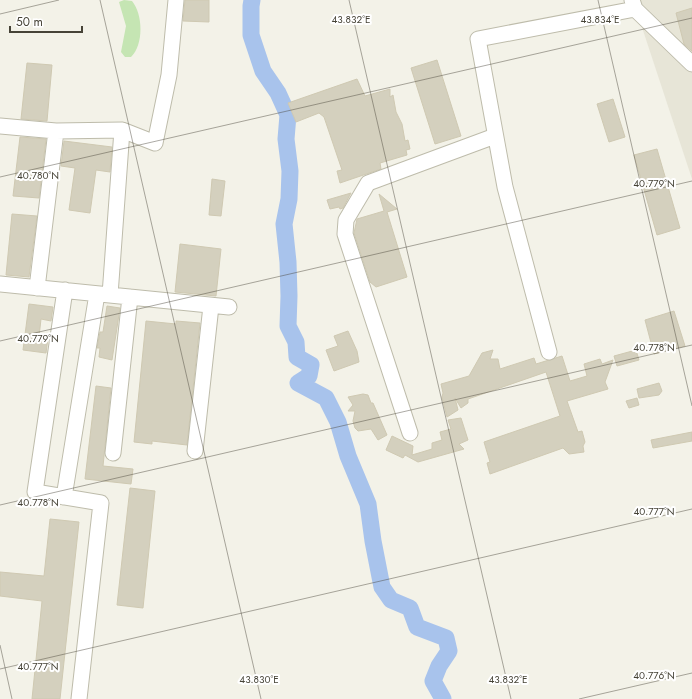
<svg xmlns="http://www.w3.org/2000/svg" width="692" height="699" font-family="Jost,sans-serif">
<rect width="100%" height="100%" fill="#f3f2e8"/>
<path fill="#e7e5d7" d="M 633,0 L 692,0 L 692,179 Z"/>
<path fill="#c5e5b3" d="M 124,0 L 132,1 C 143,14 144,45 131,57 L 125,57 L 121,52 L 126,26 L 119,2 Z"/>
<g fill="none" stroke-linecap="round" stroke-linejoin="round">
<path stroke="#a8c3ec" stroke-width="17" d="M 252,0 L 251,6 L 251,35 L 263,71 L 278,93 L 288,115 L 286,139 L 290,171 L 289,199 L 284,224 L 288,262 L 289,296 L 288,326 L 296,342 L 297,357 L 311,365 L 309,376 L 298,383 L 326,398 L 338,422 L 348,456 L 368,504 L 373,541 L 382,587 L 391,600 L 410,608 L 417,627 L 446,638 L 449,651 L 439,666 L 433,681 L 443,699"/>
</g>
<path fill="#d4d0be" stroke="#cfc9b2" d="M 185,0 L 209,0 L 209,22 L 183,21 Z
M 692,8 L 692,51 L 684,44 L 676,13 Z
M 437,60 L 461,136 L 435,144 L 411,68 Z
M 27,63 L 52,65 L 47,121 L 21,119 Z
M 357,79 L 365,96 L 390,89 L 390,97 L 393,95 L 396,112 L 402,124 L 405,141 L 408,140 L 410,149 L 406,150 L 407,155 L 380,163 L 381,169 L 340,183 L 337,171 L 342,170 L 324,117 L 319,113 L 296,122 L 288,103 Z
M 613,99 L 625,137 L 609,142 L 597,104 Z
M 20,137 L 46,139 L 39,198 L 13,196 Z
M 64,141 L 112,147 L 110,172 L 96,170 L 90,213 L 69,210 L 75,168 L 61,166 Z
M 657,149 L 680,228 L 657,235 L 634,155 Z
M 212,179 L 225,181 L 221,216 L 209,215 Z
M 351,193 L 343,208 L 340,209 L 339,207 L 330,209 L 327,200 Z
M 379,194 L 397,209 L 387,212 L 407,277 L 376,287 L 370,282 L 354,233 L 357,219 L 384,211 Z
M 12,214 L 37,216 L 29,277 L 6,275 Z
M 180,244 L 221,249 L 216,296 L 175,292 Z
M 29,304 L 53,307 L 51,321 L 41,319 L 39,337 L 48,338 L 46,353 L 23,350 Z
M 107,306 L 120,308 L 112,360 L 99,357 L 100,348 L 97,348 L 100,332 L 103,332 Z
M 674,311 L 685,346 L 654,354 L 645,320 Z
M 146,321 L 176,324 L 176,321 L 200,323 L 187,445 L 152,441 L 152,444 L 134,442 Z
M 348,331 L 357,351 L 359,362 L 334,371 L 326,350 L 338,346 L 334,336 Z
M 493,350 L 490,359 L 498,359 L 500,369 L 534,358 L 536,364 L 562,356 L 570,381 L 587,376 L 584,364 L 600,359 L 602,364 L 613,360 L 605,382 L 608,389 L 567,401 L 578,432 L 582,431 L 585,442 L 583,446 L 584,452 L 569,454 L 563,448 L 490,474 L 487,463 L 490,462 L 484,442 L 560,416 L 546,372 L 468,399 L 468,403 L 461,408 L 455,398 L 458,410 L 447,417 L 442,397 L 443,393 L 441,384 L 469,376 L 482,353 Z
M 636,350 L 639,360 L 617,366 L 614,356 Z
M 659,383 L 662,391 L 659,395 L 639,398 L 637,389 Z
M 96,386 L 111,388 L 103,466 L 133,469 L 131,484 L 85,479 Z
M 363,394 L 368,395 L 371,403 L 373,403 L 387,435 L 378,440 L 371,429 L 358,431 L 355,428 L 353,421 L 355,411 L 348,411 L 353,405 L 348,397 Z
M 637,398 L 639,405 L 629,408 L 626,401 Z
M 461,418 L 468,440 L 459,444 L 464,449 L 418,462 L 405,455 L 403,458 L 386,450 L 392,436 L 413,446 L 412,455 L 432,449 L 432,443 L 442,440 L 440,432 L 451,429 L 448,420 Z
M 692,432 L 692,441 L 653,448 L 651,440 Z
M 130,488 L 155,491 L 143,608 L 117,605 Z
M 50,519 L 79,522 L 60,699 L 32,699 L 42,601 L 0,596 L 0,572 L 44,576 Z"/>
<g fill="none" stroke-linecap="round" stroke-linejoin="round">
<g stroke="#bebcab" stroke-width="17">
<path id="minor" d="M 632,0 L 635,9 L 692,64
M 0,126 L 56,131 L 122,130 L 155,143 L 169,75 L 176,0
M 0,284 L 229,307
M 37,288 L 56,131
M 65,290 L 35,492 L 101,503 L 79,699
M 110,295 L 122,130
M 549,352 L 505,187 L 478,39 L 635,9
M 410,433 L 345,234 L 346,220 L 368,183 L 495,136
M 195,451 L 211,306
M 113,453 L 130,297
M 64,497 L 97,294"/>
</g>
<use href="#minor" stroke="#fff" stroke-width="15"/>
</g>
<path fill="none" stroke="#464337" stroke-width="1" stroke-opacity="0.45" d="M 100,0 L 261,699M 349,0 L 511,699M 598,0 L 692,406M 0,14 L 59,0M 0,177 L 692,18M 0,341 L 692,181M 0,505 L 692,345M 0,645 L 12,699M 0,669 L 692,509M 579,699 L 692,673"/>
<g font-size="10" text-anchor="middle" fill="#464337" stroke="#fff" stroke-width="4" stroke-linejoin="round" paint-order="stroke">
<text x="351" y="23">43.832°E</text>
<text x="600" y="23">43.834°E</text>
<text x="38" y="179">40.780°N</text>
<text x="654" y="187">40.779°N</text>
<text x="38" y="342">40.779°N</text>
<text x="654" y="351">40.778°N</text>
<text x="38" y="506">40.778°N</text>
<text x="654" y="515">40.777°N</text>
<text x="38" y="670">40.777°N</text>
<text x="654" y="679">40.776°N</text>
<text x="259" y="683">43.830°E</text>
<text x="508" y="683">43.832°E</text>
</g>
<path d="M10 26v6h72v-6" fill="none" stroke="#464337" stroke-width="2"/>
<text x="16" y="26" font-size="12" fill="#464337" stroke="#ffffff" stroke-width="3" paint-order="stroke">50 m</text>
</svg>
